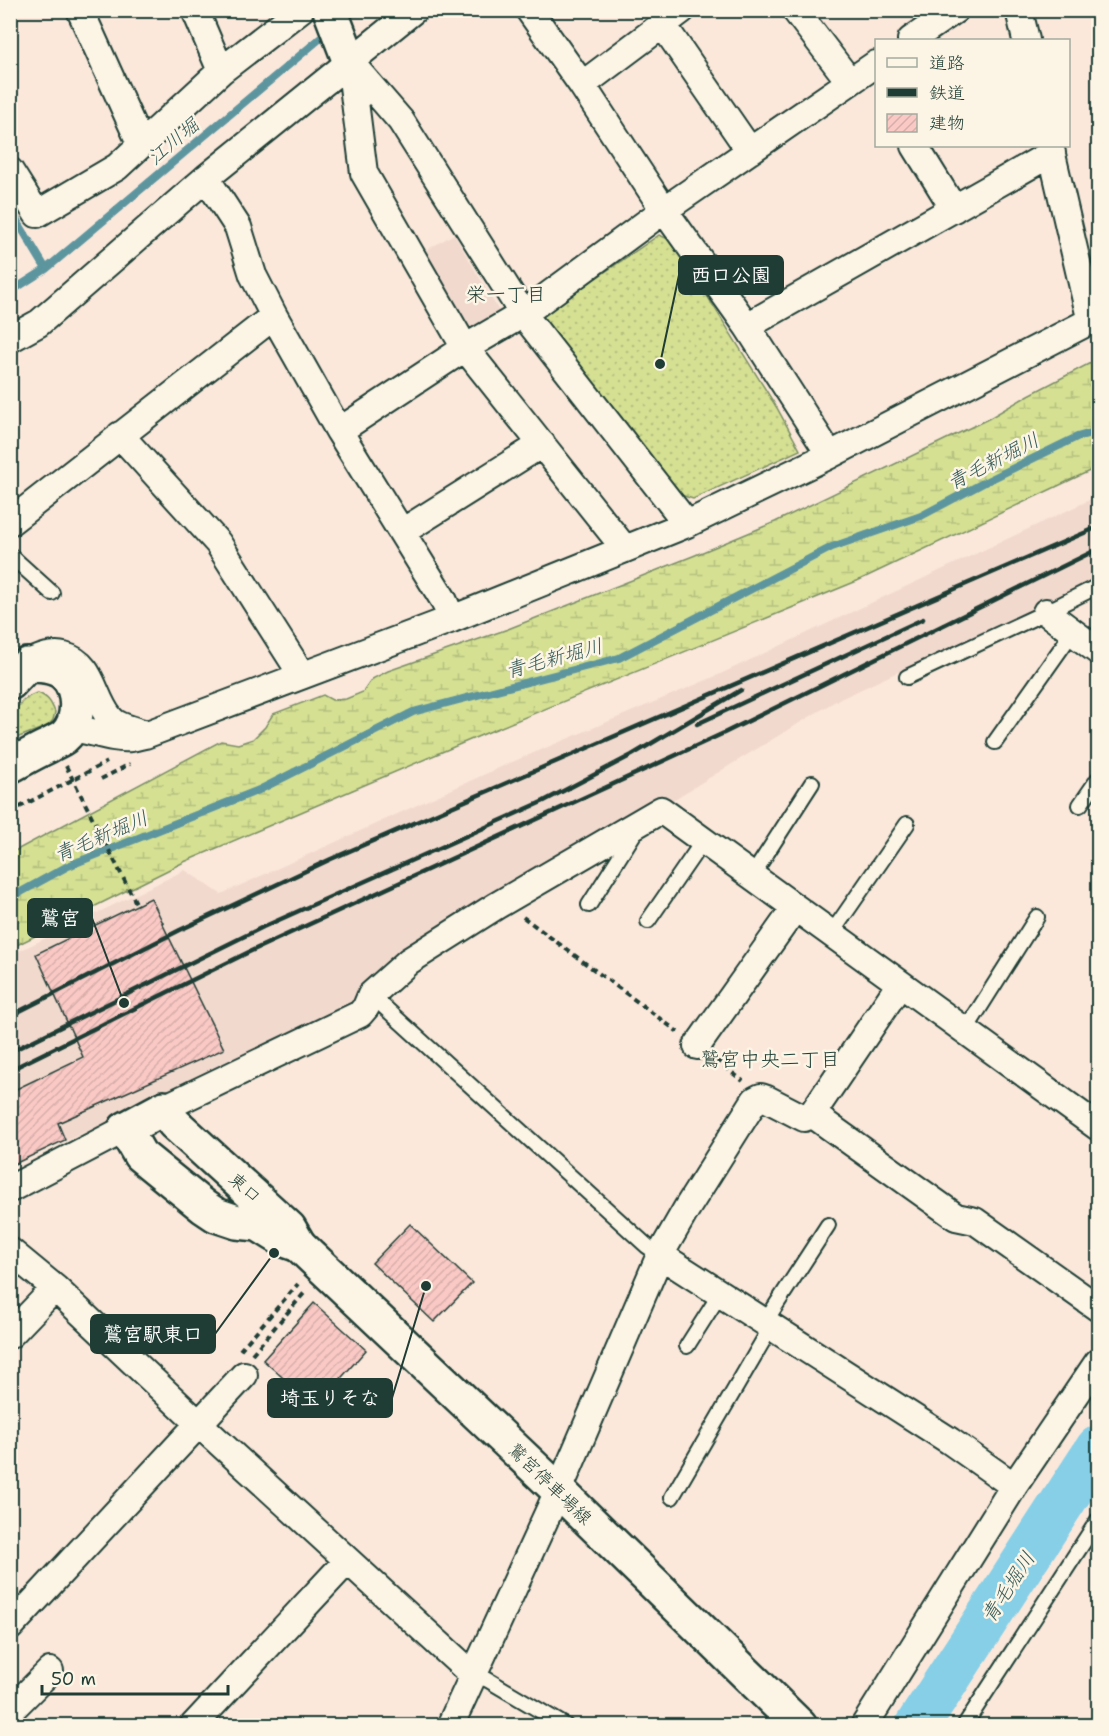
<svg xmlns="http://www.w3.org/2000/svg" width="1109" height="1736" font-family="'Shantell Sans','Klee One',sans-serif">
<defs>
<pattern id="grass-dots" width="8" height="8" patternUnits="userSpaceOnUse" patternTransform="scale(1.5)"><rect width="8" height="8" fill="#d5e093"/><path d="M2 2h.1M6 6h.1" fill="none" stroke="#b6c17f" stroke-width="1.8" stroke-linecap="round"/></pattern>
<pattern id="wetland-marsh" width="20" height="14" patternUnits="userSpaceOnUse" patternTransform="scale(1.5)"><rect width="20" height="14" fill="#d5e093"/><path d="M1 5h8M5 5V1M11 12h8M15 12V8" fill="none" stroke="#b6c17f"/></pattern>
<pattern id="building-hatch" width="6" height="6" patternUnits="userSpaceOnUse" patternTransform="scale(1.5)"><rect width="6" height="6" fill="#fac9c5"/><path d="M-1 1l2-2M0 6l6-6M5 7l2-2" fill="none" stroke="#d6aeaa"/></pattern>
</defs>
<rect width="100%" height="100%" fill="#fbe8db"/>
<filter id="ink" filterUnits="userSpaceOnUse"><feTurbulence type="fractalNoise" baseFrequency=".0167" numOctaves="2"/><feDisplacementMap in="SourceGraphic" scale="12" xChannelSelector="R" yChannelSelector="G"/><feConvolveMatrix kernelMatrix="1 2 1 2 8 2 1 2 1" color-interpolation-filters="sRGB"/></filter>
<g filter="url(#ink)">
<path fill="#f2d9ce" d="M 454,234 L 499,311 L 470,329 L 423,252 Z
M 1098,496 L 1098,578 L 834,702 L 668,803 L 351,1010 L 11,1166 L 10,993 L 13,991 L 11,955 L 185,870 L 221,894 L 505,765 L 716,676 Z"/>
<path fill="url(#grass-dots)" stroke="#7a8e64" stroke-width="1.5" d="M 659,235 L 673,241 L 777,408 L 800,450 L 693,499 L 678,494 L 536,319 Z
M 38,693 C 48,697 51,702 55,712 L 53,720 L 48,726 L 11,740 L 11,715 C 18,706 26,695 38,693 Z"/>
<path fill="url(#wetland-marsh)" stroke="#7a8e64" stroke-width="1.5" d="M 1098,359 L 1098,467 L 857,581 L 484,734 L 184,862 L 11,948 L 11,853 L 221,741 L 238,744 L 253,739 L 265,727 L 273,714 L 323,695 L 332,700 L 346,699 L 363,692 L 372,679 L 388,671 L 508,629 L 693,556 L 775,522 L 988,419 L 1029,395 Z"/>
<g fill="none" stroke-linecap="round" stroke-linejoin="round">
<path stroke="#5d959f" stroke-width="8" d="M 10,209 L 46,269
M 10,292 L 46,269 L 329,31
M 10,898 L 68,866 L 259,790 L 413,712 L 619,658 L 832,547 L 921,516 L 985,482 L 1077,437 L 1098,431"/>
<path stroke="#86cfe7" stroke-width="45" d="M 917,1726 L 1098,1448"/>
</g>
<path fill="url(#building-hatch)" stroke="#1f3d34" stroke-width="1.5" d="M 151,898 L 163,923 L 162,923 L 224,1049 L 58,1123 L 65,1140 L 10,1166 L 10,1092 L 83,1057 L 36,954 Z
M 410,1224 L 472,1283 L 434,1322 L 372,1263 Z
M 314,1303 L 366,1350 L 319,1403 L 303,1389 L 300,1393 L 263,1360 Z"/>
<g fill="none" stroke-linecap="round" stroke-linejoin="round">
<g stroke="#1f3d34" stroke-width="18">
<path id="service" d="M 10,555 L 52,593
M 907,677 L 1046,612 L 1098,586
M 995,742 L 1072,633
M 1080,805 L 1098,779
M 752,876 L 812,783
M 589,905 L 637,829
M 648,921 L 703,841
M 831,934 L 907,824
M 371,995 L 647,1246 L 660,1255
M 965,1031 L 1037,917
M 765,1322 L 828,1225
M 687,1346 L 720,1294
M 672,1497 L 771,1327
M 474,1674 L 488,1680 L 566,1726
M 964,1726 L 1098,1520"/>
</g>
<g stroke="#1f3d34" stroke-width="30">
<path id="minor" d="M 80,10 L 141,145
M 195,10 L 221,71
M 529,10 L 582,85 L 664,210 L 747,326 L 830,455
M 795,10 L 850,82
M 1019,10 L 1026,40
M 663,25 L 750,151
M 911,40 L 955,10
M 582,85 L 682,10
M 915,146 L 954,209
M 1050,146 L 1091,322
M 10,171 L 37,214 L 117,167 L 221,71 L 300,10
M 206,178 L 238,227 L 253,275 L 274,316 L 339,431 L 443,599 L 452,619
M 747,326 L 1052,153
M 10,339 L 39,323 L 206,178 L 414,10
M 339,431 L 465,348 L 523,314 L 664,210 L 876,64
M 120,435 L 218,543 L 302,675
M 10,522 L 274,316
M 402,532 L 542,444
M 625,549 L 465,348 L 364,173 L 350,62 L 401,121 L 523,314 L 687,524
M 1046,612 L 1098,651
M 36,660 C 45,656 54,653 64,656 C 93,663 93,698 110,718 C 117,727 129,728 140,732
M 71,728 C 90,730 113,740 131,738 C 136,737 141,736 145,735 L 452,619 L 687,524 L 830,455 L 1098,317
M 697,1046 L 795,908
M 164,1108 L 360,1014 L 366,1007 L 371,995 L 409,961 L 496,906 L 661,810 L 1098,1127
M 812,1114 L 956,1217 L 975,1221 L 1098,1308
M 10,1189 L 125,1129
M 10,1251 L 55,1288 L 199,1424 L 464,1667 L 474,1674
M 660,1255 L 950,1441 L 1014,1486
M 10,1335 L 55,1288
M 10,1627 L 244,1375
M 10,1711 L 50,1671
M 193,1726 L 347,1561
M 450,1726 L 565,1476 L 660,1255 L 687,1208 L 755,1100 L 761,1097 L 767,1099 L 804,1118 L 812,1114 L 900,984
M 864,1726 L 1014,1486 L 1098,1362"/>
</g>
<g stroke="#1f3d34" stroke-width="38">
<path id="tertiary" d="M 330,10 L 350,62
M 10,683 L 27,665 C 39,665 53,665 63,673 C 81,687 81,722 64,737 C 60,740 53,743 48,746 C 35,752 23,759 10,766
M 164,1108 L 174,1123 L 289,1228 L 299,1245 L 282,1239 L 258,1224 L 237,1222 L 216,1215 L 204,1207 L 140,1155 L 125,1129 Z"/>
</g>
<g stroke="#1f3d34" stroke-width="38">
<path id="secondary" d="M 299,1245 L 558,1490 L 800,1726"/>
</g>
<path stroke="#1f3d34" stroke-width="4" stroke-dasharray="6 4.5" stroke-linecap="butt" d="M 66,766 L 137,905
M 101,779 L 130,764
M 10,812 L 107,762
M 523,917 L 678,1032
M 716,1060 L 743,1081
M 240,1350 L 298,1284
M 252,1354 L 306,1291"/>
<use href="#service" stroke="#fcf5e5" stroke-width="14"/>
<use href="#minor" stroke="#fcf5e5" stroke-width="26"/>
<use href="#tertiary" stroke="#fcf5e5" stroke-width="33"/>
<use href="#secondary" stroke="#fcf5e5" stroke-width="33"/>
<path stroke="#1f3d34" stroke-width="4.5" d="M 697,724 L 923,619
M 10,1016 L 180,930 L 331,859 L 1098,527
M 10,1052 L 263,927 L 544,801 L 632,755 L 741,690
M 10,1070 L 249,952 L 724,733 L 1098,549"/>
</g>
</g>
<g text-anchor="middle" stroke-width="5" stroke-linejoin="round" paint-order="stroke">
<g font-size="18" fill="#1f3d34" stroke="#fcf5e5">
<text transform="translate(245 1188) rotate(42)" y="6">東口</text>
<text transform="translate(550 1484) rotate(44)" y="6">鷲宮停車場線</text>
</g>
<g font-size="20" font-style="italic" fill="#345a58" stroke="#fcf5e5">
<text transform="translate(173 141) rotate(-40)" y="7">江川堀</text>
<text transform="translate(993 461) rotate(-27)" y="7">青毛新堀川</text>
<text transform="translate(554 658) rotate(-15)" y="7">青毛新堀川</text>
<text transform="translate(101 836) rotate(-23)" y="7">青毛新堀川</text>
<text transform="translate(1008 1587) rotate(-57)" y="7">青毛堀川</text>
</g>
<g font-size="20" fill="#1f3d34" stroke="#fcf5e5">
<text x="506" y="301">栄一丁目</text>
<text x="770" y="1066">鷲宮中央二丁目</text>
</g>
</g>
<path fill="none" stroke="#1f3d34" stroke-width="2" d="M660 364L679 275M124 1003L92 918M274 1253L215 1334M426 1286L392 1398"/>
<g fill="#1f3d34" stroke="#fcf5e5" stroke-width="2">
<circle cx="660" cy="364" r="6"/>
<circle cx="124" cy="1003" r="6"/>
<circle cx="274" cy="1253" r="6"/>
<circle cx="426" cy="1286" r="6"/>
</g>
<g fill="#1f3d34" stroke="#1f3d34" stroke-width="2">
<rect x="679" y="256" width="104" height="38" rx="6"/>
<rect x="28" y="899" width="64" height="38" rx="6"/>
<rect x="91" y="1315" width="124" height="38" rx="6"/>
<rect x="268" y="1379" width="124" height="38" rx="6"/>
</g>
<g font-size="20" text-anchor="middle" font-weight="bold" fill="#fff">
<text x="731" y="282">西口公園</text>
<text x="60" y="925">鷲宮</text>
<text x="153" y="1341">鷲宮駅東口</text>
<text x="330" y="1405">埼玉りそな</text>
</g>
<rect width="1109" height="1736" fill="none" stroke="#fcf5e5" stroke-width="36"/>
<rect x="18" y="18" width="1073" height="1700" fill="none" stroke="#1f3d34" stroke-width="2" filter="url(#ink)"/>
<rect x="875" y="39" width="195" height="108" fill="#fcf5e5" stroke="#a4ab9e" stroke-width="1.5"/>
<rect x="887" y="58" width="30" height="9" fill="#fcf5e5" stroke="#a4ab9e" stroke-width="1.5"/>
<text x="929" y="69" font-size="18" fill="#1f3d34">道路</text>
<rect x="887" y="88" width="30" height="9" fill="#1f3d34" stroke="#a4ab9e" stroke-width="1.5"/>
<text x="929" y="99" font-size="18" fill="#1f3d34">鉄道</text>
<rect x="887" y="114" width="30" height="18" fill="url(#building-hatch)" stroke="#a4ab9e" stroke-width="1.5"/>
<text x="929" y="129" font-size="18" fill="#1f3d34">建物</text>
<path d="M42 1685v9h186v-9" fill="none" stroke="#1f3d34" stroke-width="3"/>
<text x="51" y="1685" font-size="18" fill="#1f3d34" stroke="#fcf5e5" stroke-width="4.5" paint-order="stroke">50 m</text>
</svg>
